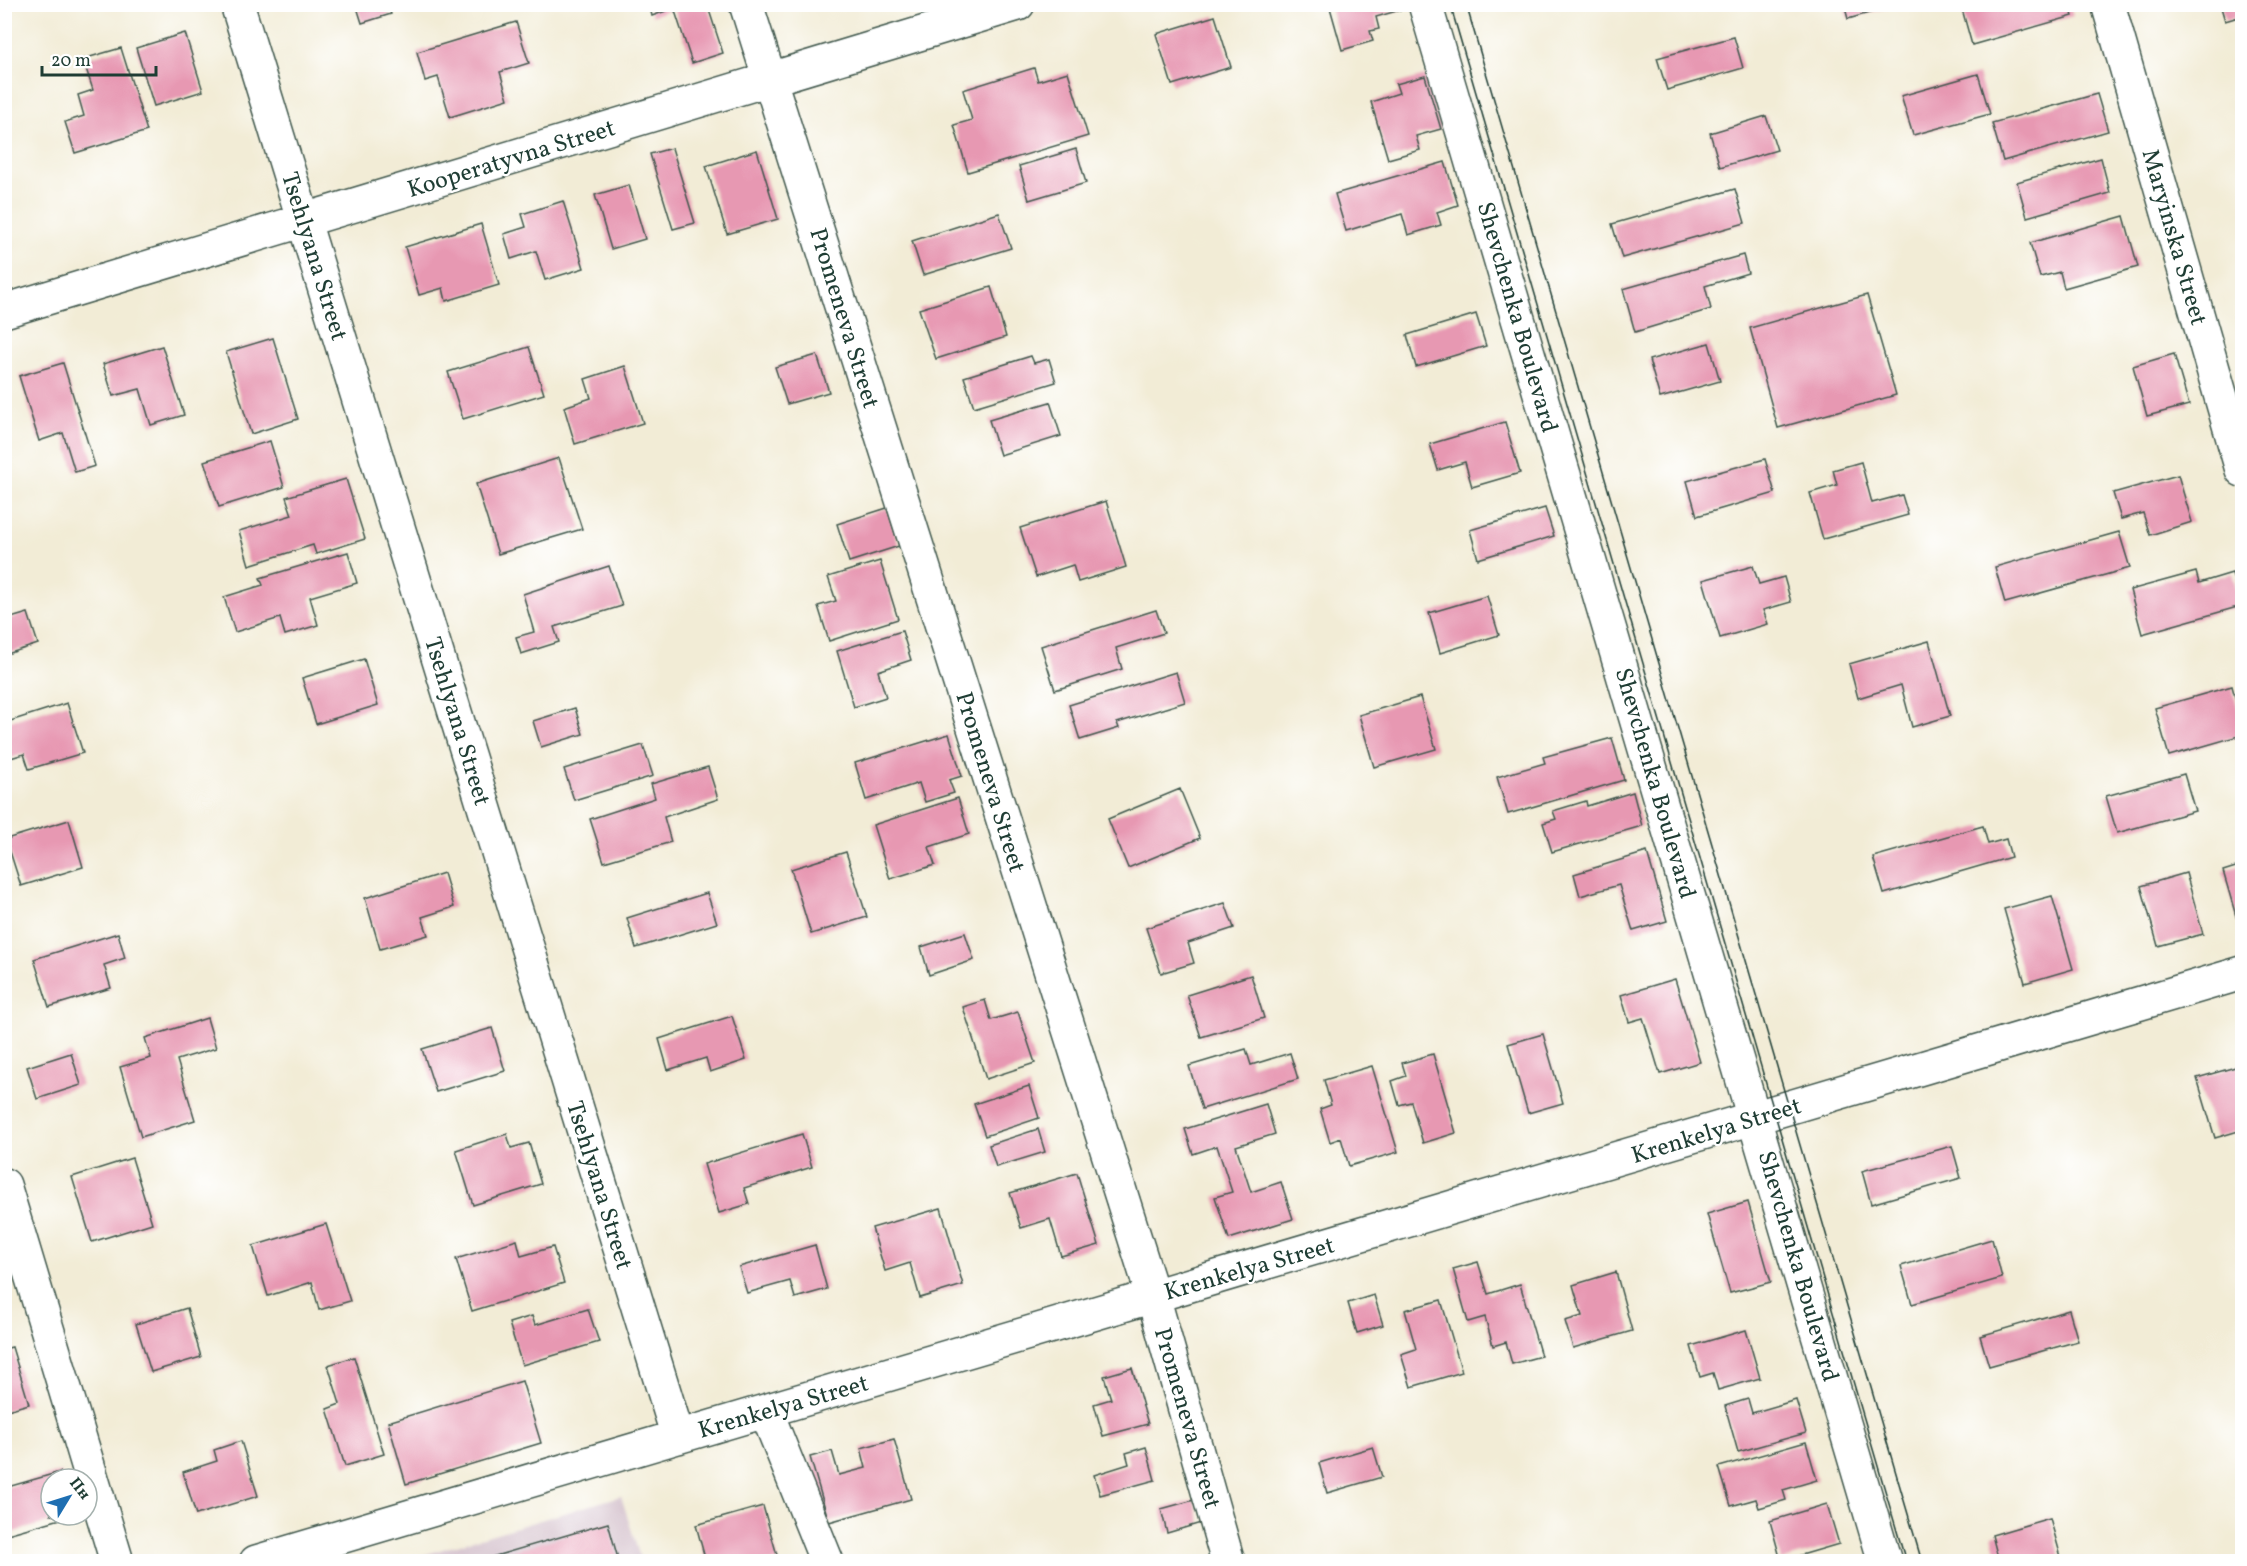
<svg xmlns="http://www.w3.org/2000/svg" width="2247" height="1566" font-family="Vollkorn,serif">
<rect width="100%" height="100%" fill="#fff"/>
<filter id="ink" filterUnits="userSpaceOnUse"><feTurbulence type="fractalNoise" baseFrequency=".0167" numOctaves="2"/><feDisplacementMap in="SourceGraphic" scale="12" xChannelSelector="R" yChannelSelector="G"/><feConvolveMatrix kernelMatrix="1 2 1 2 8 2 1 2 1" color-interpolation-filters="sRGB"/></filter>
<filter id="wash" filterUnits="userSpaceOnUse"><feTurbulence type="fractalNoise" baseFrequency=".008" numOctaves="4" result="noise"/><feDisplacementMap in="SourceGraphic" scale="24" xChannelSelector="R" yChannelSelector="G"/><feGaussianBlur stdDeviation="1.35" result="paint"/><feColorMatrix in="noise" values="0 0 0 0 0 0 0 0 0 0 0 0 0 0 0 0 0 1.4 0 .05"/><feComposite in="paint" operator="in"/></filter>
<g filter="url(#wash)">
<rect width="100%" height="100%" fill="#f2ecd6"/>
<path fill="#d1bdc9" d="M 621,1496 L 641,1561 L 400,1562 Z"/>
<g id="blocks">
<path fill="#e798b2" d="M 356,4 L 387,4 L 391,14 L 362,23 Z
M 649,4 L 707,4 L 723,53 L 692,63 L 674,8 L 652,16 Z
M 1329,4 L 1398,4 L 1400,10 L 1376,17 L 1379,29 L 1370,31 L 1373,41 L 1342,50 Z
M 1844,4 L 1897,4 L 1897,5 L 1848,19 Z
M 1978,4 L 2069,4 L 2073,16 L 1972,45 L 1962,9 Z
M 2220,4 L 2242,4 L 2242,16 L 2225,21 Z
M 1215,16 L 1231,67 L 1172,85 L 1156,34 Z
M 516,22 L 529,63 L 500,72 L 508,99 L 450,117 L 438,77 L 425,81 L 417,52 Z
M 185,33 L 203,91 L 154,106 L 136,48 Z
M 1734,37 L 1743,68 L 1667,90 L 1657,58 Z
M 121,48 L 147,131 L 75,153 L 65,122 L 84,116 L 78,95 L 93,90 L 83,59 Z
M 1034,68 L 1038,81 L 1068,72 L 1088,136 L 968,172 L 954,125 L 972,120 L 963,90 Z
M 1978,74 L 1990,114 L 1913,135 L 1901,96 Z
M 1425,76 L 1441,129 L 1416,136 L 1420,150 L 1388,159 L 1371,102 L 1399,93 L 1396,84 Z
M 2097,94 L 2108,131 L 2003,161 L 1992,123 Z
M 1766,116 L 1777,150 L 1720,167 L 1710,133 Z
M 672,148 L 695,223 L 673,229 L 650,154 Z
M 1076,149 L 1086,183 L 1029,200 L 1019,166 Z
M 757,150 L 778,219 L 727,234 L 706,166 Z
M 2101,158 L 2110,193 L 2027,217 L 2017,182 Z
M 1445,162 L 1458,205 L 1437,212 L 1441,225 L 1408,235 L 1402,214 L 1346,231 L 1335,194 Z
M 629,185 L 645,239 L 611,249 L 595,195 Z
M 1735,189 L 1745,223 L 1622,258 L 1612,224 Z
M 563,201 L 584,268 L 545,280 L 536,251 L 511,259 L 504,234 L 526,227 L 522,214 Z
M 999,213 L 1011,248 L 923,275 L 912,241 Z
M 2124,216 L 2138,267 L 2064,288 L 2060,272 L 2040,277 L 2030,243 Z
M 481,224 L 499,285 L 446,301 L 443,288 L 419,295 L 405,247 Z
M 1743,255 L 1748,273 L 1705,286 L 1711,309 L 1635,332 L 1623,289 Z
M 991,287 L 1006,337 L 936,359 L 919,309 Z
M 1867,295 L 1896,395 L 1778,428 L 1750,328 Z
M 1476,314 L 1486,346 L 1416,367 L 1407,335 Z
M 273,338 L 298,419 L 251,434 L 226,352 Z
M 1709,343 L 1720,381 L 1660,398 L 1649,360 Z
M 162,346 L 184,415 L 151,425 L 140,389 L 113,396 L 103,364 Z
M 529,347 L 544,394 L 463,419 L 448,372 Z
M 2174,354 L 2189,405 L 2147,416 L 2133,366 Z
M 817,355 L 829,392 L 787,404 L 775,367 Z
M 1031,356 L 1034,363 L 1049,359 L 1056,382 L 974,407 L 964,377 Z
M 63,363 L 95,466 L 75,472 L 63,433 L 39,441 L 19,376 Z
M 625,366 L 643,423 L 575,444 L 564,407 L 591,398 L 585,379 Z
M 1050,402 L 1061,436 L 1000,455 L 989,420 Z
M 1505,422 L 1520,473 L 1472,487 L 1465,462 L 1438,470 L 1430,444 Z
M 270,441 L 284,487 L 219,507 L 204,461 Z
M 559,458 L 582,529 L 498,554 L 476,484 Z
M 1765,459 L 1775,493 L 1697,516 L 1687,481 Z
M 1861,462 L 1872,503 L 1902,495 L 1908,515 L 1823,539 L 1810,493 L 1837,485 L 1833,470 Z
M 2178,475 L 2192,522 L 2150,535 L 2143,513 L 2121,519 L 2113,493 Z
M 346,479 L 365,539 L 316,554 L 313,545 L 249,565 L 239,531 L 292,515 L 286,497 Z
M 1106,501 L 1126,567 L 1078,582 L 1073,565 L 1036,577 L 1020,528 Z
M 887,508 L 899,546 L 849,562 L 837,524 Z
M 1545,508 L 1554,536 L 1478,559 L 1470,530 Z
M 2119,532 L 2130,568 L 2005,603 L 1995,567 Z
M 348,552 L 357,583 L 310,597 L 318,625 L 285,635 L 280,618 L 235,632 L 224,597 L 263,585 L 260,578 Z
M 880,561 L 898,619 L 829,641 L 818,606 L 836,601 L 828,577 Z
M 609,566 L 622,606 L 554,627 L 559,642 L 521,654 L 516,637 L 534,632 L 523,594 Z
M 1753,566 L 1759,584 L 1784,577 L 1791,602 L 1763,610 L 1768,624 L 1720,638 L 1703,580 Z
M 2196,572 L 2199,583 L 2232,573 L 2241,606 L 2142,634 L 2130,590 Z
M 1487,596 L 1499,635 L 1440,653 L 1429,613 Z
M 1156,610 L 1164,633 L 1116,648 L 1122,669 L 1055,690 L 1041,646 Z
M 28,613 L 38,644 L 4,655 L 4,620 Z
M 902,631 L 911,660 L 878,671 L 886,697 L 854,707 L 837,651 Z
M 1929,641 L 1950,716 L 1912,727 L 1901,685 L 1858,698 L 1849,664 Z
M 364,659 L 378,705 L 316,724 L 302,678 Z
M 1176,672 L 1185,702 L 1117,723 L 1119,728 L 1080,740 L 1069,705 Z
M 2232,686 L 2242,723 L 2242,735 L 2169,756 L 2155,708 Z
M 1420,697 L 1436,749 L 1374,767 L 1359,715 Z
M 67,703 L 83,753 L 29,769 L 24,754 L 4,760 L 4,723 Z
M 575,708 L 583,734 L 541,747 L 533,721 Z
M 949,734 L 962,776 L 949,780 L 954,793 L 925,802 L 919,783 L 866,800 L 855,763 Z
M 1612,738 L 1624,780 L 1508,814 L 1497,777 L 1545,763 L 1543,757 Z
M 643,745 L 653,776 L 574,800 L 564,769 Z
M 708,767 L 718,799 L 664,817 L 671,842 L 604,862 L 590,819 L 655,798 L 651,784 Z
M 2184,774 L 2195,811 L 2117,833 L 2106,796 Z
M 1180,789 L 1200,838 L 1128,868 L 1108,819 Z
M 1633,792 L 1642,826 L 1552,852 L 1543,823 L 1556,819 L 1553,811 L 1586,801 L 1587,806 Z
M 958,798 L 969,834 L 929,847 L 935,865 L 890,879 L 873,825 Z
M 69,820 L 83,867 L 21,886 L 6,839 Z
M 1983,826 L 1988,844 L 2006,839 L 2011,857 L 1884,894 L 1873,857 Z
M 846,852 L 867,917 L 811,934 L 791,869 Z
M 1647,852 L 1667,921 L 1633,931 L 1619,885 L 1580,896 L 1574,874 Z
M 2242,865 L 2242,937 L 2223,871 Z
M 444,873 L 454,907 L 422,917 L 428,935 L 380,949 L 365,898 Z
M 2186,873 L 2203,934 L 2158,946 L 2141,886 Z
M 707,893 L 717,923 L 636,948 L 627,918 Z
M 2052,896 L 2073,969 L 2025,983 L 2004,909 Z
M 1225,903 L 1234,928 L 1188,943 L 1194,963 L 1161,973 L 1146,928 Z
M 118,933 L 125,958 L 104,965 L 111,988 L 49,1007 L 34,959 Z
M 965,933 L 974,960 L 929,975 L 921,947 Z
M 1251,975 L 1264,1018 L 1201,1037 L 1187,995 Z
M 1675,979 L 1700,1062 L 1660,1074 L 1643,1018 L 1629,1022 L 1621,995 Z
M 985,1000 L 991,1020 L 1018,1012 L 1035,1063 L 986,1079 L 963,1007 Z
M 732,1016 L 746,1060 L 710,1072 L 706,1058 L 668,1070 L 659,1039 Z
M 207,1018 L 216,1048 L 177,1060 L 195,1120 L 141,1137 L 120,1067 L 151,1058 L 145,1038 Z
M 492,1028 L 505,1071 L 436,1092 L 422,1049 Z
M 1543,1034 L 1563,1103 L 1528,1113 L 1508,1044 Z
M 1246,1049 L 1251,1065 L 1290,1053 L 1298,1079 L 1202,1109 L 1189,1066 Z
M 71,1053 L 81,1085 L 37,1099 L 27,1067 Z
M 1433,1054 L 1456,1133 L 1423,1143 L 1411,1102 L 1399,1105 L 1392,1081 L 1406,1076 L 1402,1063 Z
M 1372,1066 L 1398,1152 L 1349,1166 L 1341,1138 L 1330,1142 L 1320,1109 L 1331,1105 L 1324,1080 Z
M 2239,1066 L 2242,1079 L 2242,1130 L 2215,1138 L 2197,1078 Z
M 1029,1086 L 1039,1118 L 985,1136 L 974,1104 Z
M 1266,1104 L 1275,1134 L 1236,1146 L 1251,1192 L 1281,1182 L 1293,1219 L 1229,1239 L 1215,1197 L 1232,1192 L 1217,1146 L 1193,1154 L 1185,1129 Z
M 1038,1129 L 1045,1152 L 996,1167 L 989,1145 Z
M 507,1134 L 511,1148 L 529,1143 L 541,1184 L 473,1205 L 456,1150 Z
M 802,1134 L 812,1167 L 744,1188 L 749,1204 L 719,1213 L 704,1164 Z
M 1952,1146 L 1961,1178 L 1871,1204 L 1862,1171 Z
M 132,1158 L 152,1223 L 92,1242 L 72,1177 Z
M 1077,1173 L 1099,1245 L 1061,1256 L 1050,1219 L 1021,1228 L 1010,1193 Z
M 1748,1202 L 1771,1282 L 1730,1293 L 1707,1214 Z
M 941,1208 L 963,1285 L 920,1298 L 910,1263 L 885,1271 L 872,1228 Z
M 326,1224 L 350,1301 L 319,1310 L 312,1282 L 268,1296 L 253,1246 Z
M 1992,1239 L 2002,1278 L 1912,1304 L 1901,1266 Z
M 517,1240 L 521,1256 L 553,1247 L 564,1283 L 472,1311 L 456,1259 Z
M 815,1245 L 827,1289 L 795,1298 L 790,1281 L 747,1293 L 739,1267 Z
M 1478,1262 L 1488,1294 L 1520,1284 L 1541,1356 L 1512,1364 L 1506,1342 L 1493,1346 L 1485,1317 L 1468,1322 L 1453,1269 Z
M 1616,1272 L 1632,1331 L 1573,1348 L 1565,1321 L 1582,1316 L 1573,1285 Z
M 1374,1295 L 1383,1325 L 1357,1333 L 1348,1303 Z
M 1441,1300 L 1462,1372 L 1411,1387 L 1401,1354 L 1416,1349 L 1405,1310 Z
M 187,1308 L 201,1357 L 151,1372 L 136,1324 Z
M 588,1309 L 599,1342 L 522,1365 L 509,1323 L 532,1316 L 535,1325 Z
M 2069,1310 L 2078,1341 L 1989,1366 L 1980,1336 Z
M 1746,1330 L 1760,1378 L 1718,1390 L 1713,1373 L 1700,1377 L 1691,1346 Z
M 12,1347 L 29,1404 L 4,1411 L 4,1349 Z
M 354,1357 L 384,1454 L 345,1466 L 327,1409 L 340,1404 L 328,1365 Z
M 1132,1368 L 1148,1424 L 1103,1436 L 1094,1404 L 1111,1399 L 1104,1376 Z
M 522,1381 L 541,1443 L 406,1484 L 388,1422 Z
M 1748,1399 L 1752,1413 L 1796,1400 L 1806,1433 L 1738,1452 L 1725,1406 Z
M 894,1439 L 911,1499 L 829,1522 L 810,1457 L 832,1451 L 839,1475 L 866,1468 L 861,1448 Z
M 241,1441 L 258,1496 L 196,1515 L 183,1472 L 217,1461 L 214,1450 Z
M 1806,1442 L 1817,1480 L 1783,1490 L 1786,1500 L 1759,1508 L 1756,1499 L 1731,1506 L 1719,1467 Z
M 1146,1447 L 1155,1480 L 1100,1495 L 1094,1475 L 1129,1464 L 1126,1453 Z
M 1373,1447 L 1382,1477 L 1327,1493 L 1319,1463 Z
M 60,1472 L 62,1479 L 51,1479 L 51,1515 L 71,1516 L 4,1535 L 4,1488 Z
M 1194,1500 L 1201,1523 L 1167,1533 L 1161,1509 Z
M 1827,1504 L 1839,1544 L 1781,1561 L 1770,1521 Z
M 763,1506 L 779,1562 L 706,1562 L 696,1525 Z
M 2050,1518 L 2061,1557 L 2045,1562 L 1999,1562 L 1992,1535 Z
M 608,1523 L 619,1562 L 479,1562 L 478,1561 Z"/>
</g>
</g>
<g filter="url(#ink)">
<use href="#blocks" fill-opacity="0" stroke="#3f574c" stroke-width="1.5"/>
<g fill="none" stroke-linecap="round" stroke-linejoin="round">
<g stroke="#3f574c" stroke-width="36">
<path id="street" d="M 237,4 L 678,1437
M 746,4 L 1153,1296 L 1228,1562
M 1425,4 L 1885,1562
M 4,311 L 1018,4
M 4,1185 L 117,1562
M 766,1411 L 827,1562
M 256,1562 L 2242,973"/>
</g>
<g stroke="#3f574c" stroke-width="36">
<path id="secondary" d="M 2108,4 L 2242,470"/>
</g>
<use href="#street" stroke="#fff" stroke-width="33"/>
<use href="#secondary" stroke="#fff" stroke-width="33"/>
<path stroke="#1f3d34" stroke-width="1.5" d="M 1450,4 L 1906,1562
M 1466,4 L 1922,1562"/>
</g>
</g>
<g text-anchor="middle" stroke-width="4.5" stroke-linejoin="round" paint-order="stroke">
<g font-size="24" fill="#1f3d34" stroke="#fff">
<text transform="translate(511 158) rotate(-17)" y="8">Kooperatyvna Street</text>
<text transform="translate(2175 237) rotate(74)" y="8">Maryinska Street</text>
<text transform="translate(315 256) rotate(73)" y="8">Tsehlyana Street</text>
<text transform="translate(1518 317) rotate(74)" y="8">Shevchenka Boulevard</text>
<text transform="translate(845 318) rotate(73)" y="8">Promeneva Street</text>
<text transform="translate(458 721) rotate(73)" y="8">Tsehlyana Street</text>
<text transform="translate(991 782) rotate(73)" y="8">Promeneva Street</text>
<text transform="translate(1656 783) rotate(74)" y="8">Shevchenka Boulevard</text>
<text transform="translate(1716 1130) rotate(-17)" y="8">Krenkelya Street</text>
<text transform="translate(600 1185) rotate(73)" y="8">Tsehlyana Street</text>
<text transform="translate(1799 1266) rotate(74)" y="8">Shevchenka Boulevard</text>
<text transform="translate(1249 1268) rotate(-16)" y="8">Krenkelya Street</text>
<text transform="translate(783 1406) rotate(-16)" y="8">Krenkelya Street</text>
<text transform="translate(1188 1418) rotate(74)" y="8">Promeneva Street</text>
</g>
</g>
<rect width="2247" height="1566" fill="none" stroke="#fff" stroke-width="24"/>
<g transform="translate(69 1497) rotate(52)"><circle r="28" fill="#ffffff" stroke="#a5b1ae" stroke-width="1.5"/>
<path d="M0-4.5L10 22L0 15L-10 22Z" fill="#1f6fb2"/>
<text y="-9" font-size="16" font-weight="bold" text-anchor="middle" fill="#1f3d34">Пн</text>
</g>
<path d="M42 66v9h114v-9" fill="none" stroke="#1f3d34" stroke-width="3"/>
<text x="51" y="66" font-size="18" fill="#1f3d34" stroke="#ffffff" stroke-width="4.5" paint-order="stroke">20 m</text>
</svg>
